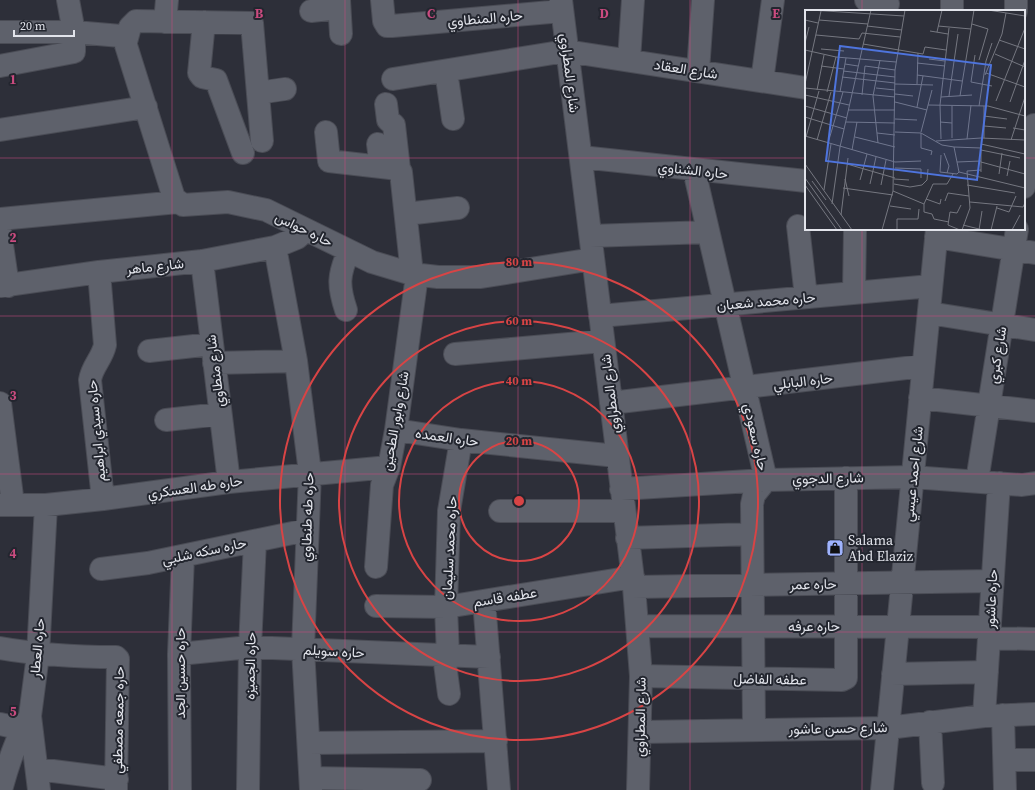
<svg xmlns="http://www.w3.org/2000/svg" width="1035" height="790" font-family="'Source Serif 4',Vazirmatn,serif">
<rect width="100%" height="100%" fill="#2d2f39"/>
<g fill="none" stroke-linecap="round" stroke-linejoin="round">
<g stroke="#4a4c55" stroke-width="24">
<path id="minor" d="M 339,0 L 341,34
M 382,0 L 384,21 L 387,26 L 392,26 L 562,11
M 561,0 L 634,587 L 641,676 L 638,790
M 866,0 L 888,4
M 311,11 L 339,8
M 952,11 L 952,0
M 1016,11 L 1016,0
M 165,22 L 167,0
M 204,22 L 199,73 L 202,77 L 216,80 L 243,153
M 0,32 L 74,32 L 121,36 L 124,39 L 174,198 L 183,205 L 228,202 L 266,210 L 372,262 L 412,274 L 438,277 L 481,277 L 593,259
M 126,42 L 130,27 L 136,21 L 252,23 L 262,141
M 629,60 L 633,0
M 0,66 L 74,52 L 74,32 L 68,0
M 446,71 L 453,119
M 698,71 L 703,0
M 393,79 L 566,51 L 806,88
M 762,81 L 773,0
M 258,93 L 285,89
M 386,104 L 388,120 L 394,125 L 399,169
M 0,130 L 146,107
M 326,132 L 329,161 L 399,169 L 401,172 L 412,274
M 378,144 L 381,167
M 581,157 L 806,181
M 694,170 L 766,480 L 754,495 L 752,504 L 754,729
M 1024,187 L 1034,125
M 406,214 L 458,208
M 0,219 L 178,202
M 798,226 L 806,297
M 0,231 L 8,286
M 591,236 L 708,232
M 936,237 L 1035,253
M 275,247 L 296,361 L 310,473 L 303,649 L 311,790
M 202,261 L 229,482
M 99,272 L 105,345 C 102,359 92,366 90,380 L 103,499
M 0,286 L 99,272 L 202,261 L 275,247 L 297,238 L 306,230
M 854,293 L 855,229
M 346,310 C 338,286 338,275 349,251
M 929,313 L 1035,330
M 600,316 L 931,286
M 149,351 L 212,344
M 455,354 L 603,341
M 214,363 L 296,361
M 920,398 L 1035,411
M 0,403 L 13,504
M 611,403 L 923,366
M 166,420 L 220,414
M 396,430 L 461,440 L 617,456
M 977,481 L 1017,229
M 621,489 L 766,480 L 912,477 L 1022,485 L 1035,483
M 0,505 L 46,505 L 103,499 L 229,482 L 389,467
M 500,511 L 624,511
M 627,538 L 752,534
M 376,567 L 382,485 L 389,467 L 396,430 L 417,275
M 101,569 L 148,563 L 307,530
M 634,587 L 992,581
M 484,601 L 499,790
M 376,606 L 446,607 L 633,577
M 638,626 L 990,627
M 989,638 L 1035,639
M 0,648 C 39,655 76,657 116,657 L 118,659 L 116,790
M 179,654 L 250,647 L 489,657
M 444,656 L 449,694
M 448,656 L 446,607 L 449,511 L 461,440
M 893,674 L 987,672
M 641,676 L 842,680 L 846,678 L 846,478
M 1003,715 L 1005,790
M 984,716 L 999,483
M 930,722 L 933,783
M 0,724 L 22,729
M 641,732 L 888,728 L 984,716 L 1035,714
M 309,743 L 496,741
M 1005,760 L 1035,760
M 37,769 L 117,779
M 311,778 L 420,780
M 1,790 C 8,764 16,738 30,716
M 39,790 L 30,716 L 38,655 L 46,505
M 180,790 L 179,654 L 183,556
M 248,790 L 250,647 L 255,541
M 882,790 L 937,229"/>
</g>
<use href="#minor" stroke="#5e616b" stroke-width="22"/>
</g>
<path fill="none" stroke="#ca4b7f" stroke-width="1" stroke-opacity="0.55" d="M 172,0 L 172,790M 345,0 L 345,790M 518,0 L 518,790M 690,0 L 690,790M 862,0 L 862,11M 0,158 L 806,158M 1024,158 L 1035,158M 862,229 L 862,790M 0,316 L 1035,316M 0,474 L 1035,474M 0,632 L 1035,632"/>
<g fill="none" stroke="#d84445" stroke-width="2">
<circle cx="519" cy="501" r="60"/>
<circle cx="519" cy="501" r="120"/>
<circle cx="519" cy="501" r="180"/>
<circle cx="519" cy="501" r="239"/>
</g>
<defs>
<g id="shop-square" transform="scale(0.9)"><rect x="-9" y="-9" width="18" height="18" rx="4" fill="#9fb3fd" stroke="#23262f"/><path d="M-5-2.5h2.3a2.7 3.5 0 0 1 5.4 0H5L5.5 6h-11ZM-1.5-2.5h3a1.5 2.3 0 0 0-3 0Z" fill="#111"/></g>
</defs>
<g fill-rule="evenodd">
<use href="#shop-square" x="835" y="548"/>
</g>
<g text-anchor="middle" stroke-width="4" stroke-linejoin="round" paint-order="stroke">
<g font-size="14" fill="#e2e4eb" stroke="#23262f">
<text transform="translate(485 18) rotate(-5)" y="5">حاره المنطاوي</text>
<text transform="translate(686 69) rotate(9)" y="5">شارع العقاد</text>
<text transform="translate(570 73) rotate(83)" y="5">شارع المطراوي</text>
<text transform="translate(693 170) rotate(6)" y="5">حاره الشناوي</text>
<text transform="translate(304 229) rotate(26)" y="5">حاره حواس</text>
<text transform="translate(155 266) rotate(-6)" y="5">شارع ماهر</text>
<text transform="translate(766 301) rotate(-5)" y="5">حاره محمد شعبان</text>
<text transform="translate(997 355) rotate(-81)" y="5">شارع كبري</text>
<text transform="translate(215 371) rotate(-97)" y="5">شارع منطاوي</text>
<text transform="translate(803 381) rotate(-7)" y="5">حاره البابلي</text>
<text transform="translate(610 394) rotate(-97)" y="5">شارع المطراوي</text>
<text transform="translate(395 421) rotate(-80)" y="5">شارع وابور الطحين</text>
<text transform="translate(96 431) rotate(-95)" y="5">حاره سيدي ابراهيم</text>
<text transform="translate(447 437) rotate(8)" y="5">حاره العمده</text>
<text transform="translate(756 437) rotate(77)" y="5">حاره سعودي</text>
<text transform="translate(913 474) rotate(-84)" y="5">شارع احمد عيسي</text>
<text transform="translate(828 478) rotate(-1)" y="5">شارع الدجوي</text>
<text transform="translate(195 487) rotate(-8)" y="5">حاره طه العسكري</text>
<text transform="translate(307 517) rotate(-88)" y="5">حاره طه طنطاوي</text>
<text transform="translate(449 548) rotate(-87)" y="5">حاره محمد سليمان</text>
<text transform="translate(204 551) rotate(-12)" y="5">حاره سكه شلبي</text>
<text transform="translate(813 584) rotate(-1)" y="5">حاره عمر</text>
<text transform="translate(505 597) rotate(-9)" y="5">عطفه قاسم</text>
<text transform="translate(991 599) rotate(-87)" y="5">حاره عاشور</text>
<text x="814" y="631">حاره عرفه</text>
<text transform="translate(37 648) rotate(-85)" y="5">حاره العطار</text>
<text transform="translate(334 651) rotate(3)" y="5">حاره سويلم</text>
<text transform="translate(250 666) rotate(-89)" y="5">حاره الجميزه</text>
<text transform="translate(180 673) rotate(-90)" y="5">حاره حسين الجد</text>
<text transform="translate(770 679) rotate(1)" y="5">عطفه الفاضل</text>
<text transform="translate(640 717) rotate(-89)" y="5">شارع المطراوي</text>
<text transform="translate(118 720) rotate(-89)" y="5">حاره جمعه مصطفي</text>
<text transform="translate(838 728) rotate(-1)" y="5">شارع حسن عاشور</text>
</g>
<g font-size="14" fill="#e2e4eb" stroke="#23262f" text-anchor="start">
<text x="848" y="545">Salama<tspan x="848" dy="16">Abd Elaziz</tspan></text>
</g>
</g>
<g transform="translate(805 10)">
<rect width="220" height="220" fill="#2d2f39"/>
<path fill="none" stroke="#757780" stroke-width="1" d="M 5,0 L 99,6M 183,0 L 220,6M 0,10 L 13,13M 14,10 L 63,14M 167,14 L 183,19 L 174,50M 62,16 L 97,20M 133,16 L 166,19M 125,21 L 143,24M 132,22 L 137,0M 11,25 L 54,29 L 57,23 L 95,27M 194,30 L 220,39M 0,33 L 4,17M 58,34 L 118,44 L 120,37 L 141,40M 16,39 L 39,41M 0,40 L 31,47 L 91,52M 190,44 L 220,57M 170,45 L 166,72 L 187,76M 124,49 L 140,51M 112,53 L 140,56M 40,54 L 53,56M 16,56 L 39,59M 38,61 L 90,67M 181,63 L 220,77M 112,65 L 157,71M 180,65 L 197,24 L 201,3M 37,67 L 90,73M 0,74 L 16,1M 90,74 L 128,75M 112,74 L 113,43M 0,78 L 90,87M 71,78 L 90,80M 12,80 L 19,45M 22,82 L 31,47M 35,82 L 41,48M 90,84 L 108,86M 0,85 L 44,95M 57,85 L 60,56 L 90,60M 144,86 L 153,24M 155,86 L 169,0M 136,87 L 167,85M 191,91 L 220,18M 90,92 L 122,100M 205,92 L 220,50M 123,95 L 183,96 L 220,106M 0,96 L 42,108M 174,96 L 181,51 L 187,33M 179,96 L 179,128M 112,97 L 118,66M 43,100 L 90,100M 179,106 L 202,109M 0,107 L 39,119M 90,109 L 112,110M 41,112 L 90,113M 135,112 L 147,113M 179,116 L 201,118M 208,118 L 220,120M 90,122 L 116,123 L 137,135 L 149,137 L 154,162M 116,122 L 127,80M 72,123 L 90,125M 116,123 L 116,138 L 127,141 L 126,145M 0,126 L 90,152 L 116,151M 1,127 L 14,81M 50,127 L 90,137M 147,128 L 147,96M 136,129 L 135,95 L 144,18M 162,129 L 166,95M 12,130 L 26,82M 206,130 L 220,87M 131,131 L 176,128 L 220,130M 23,133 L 38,82M 73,133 L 68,86 L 75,50M 176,134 L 220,144M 149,137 L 176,138M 176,139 L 176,162M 47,140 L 52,112M 176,140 L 215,148M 139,143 L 144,156 L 142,163M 136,145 L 135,162 L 152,164 L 154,162M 152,152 L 176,151M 176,152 L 220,164M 0,154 L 47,220M 42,154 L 90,168M 90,158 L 116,159 L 116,168M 154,162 L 220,178M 194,164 L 197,143M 202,166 L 205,151M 0,168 L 37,220M 40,169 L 44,186M 89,169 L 104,170M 55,170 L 62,144M 7,171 L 21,190M 65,174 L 71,147M 89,174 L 105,177 L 117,175 L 122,170 L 123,159M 0,175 L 32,220M 76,175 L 81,150M 162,175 L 210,183M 38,178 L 88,185M 19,180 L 26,134M 88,181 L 119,194M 121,189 L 135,194 L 136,189M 140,191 L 143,183 L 164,186M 165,192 L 218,197 L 220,193M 27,194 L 35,137 L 66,0M 85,196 L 106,199M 192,198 L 204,202 L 211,186M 36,205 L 43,148M 144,212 L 129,209 L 127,204 L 119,202 L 119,194 L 128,174 L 142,174 L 148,164M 158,215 L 178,220M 77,220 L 88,181 L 90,60 L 100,0M 92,220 L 92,209 L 113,209 L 114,199M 155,220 L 143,215 L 145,202 L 152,203 L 156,195M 157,220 L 165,198 L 162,161 L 176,160M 174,220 L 177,201M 186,220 L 192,196M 207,220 L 215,205"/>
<path fill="#4e74dd" fill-opacity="0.15" stroke="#4e74dd" stroke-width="2" d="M 35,36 L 186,55 L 172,170 L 21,151 Z"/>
<rect width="220" height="220" fill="none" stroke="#e2e4eb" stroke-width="2"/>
</g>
<g font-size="13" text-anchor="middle" font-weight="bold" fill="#ca4b7f" stroke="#23262f" stroke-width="4" stroke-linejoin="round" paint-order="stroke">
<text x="259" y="18">B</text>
<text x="431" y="18">C</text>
<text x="604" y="18">D</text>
<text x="776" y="18">E</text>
<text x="13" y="84">1</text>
<text x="13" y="242">2</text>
<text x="13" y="400">3</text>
<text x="13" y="558">4</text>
<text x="13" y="716">5</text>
</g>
<circle cx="519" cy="501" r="6" fill="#d84445" stroke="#23262f" stroke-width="2"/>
<g font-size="12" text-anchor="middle" font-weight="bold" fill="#d84445" stroke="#23262f" stroke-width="4" stroke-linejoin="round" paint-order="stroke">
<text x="519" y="266">80 m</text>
<text x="519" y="325">60 m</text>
<text x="519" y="385">40 m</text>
<text x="519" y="445">20 m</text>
</g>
<path d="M14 30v6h60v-6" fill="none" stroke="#e2e4eb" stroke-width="2"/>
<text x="20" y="30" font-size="12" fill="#e2e4eb" stroke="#23262f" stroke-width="3" paint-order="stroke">20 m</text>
</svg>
